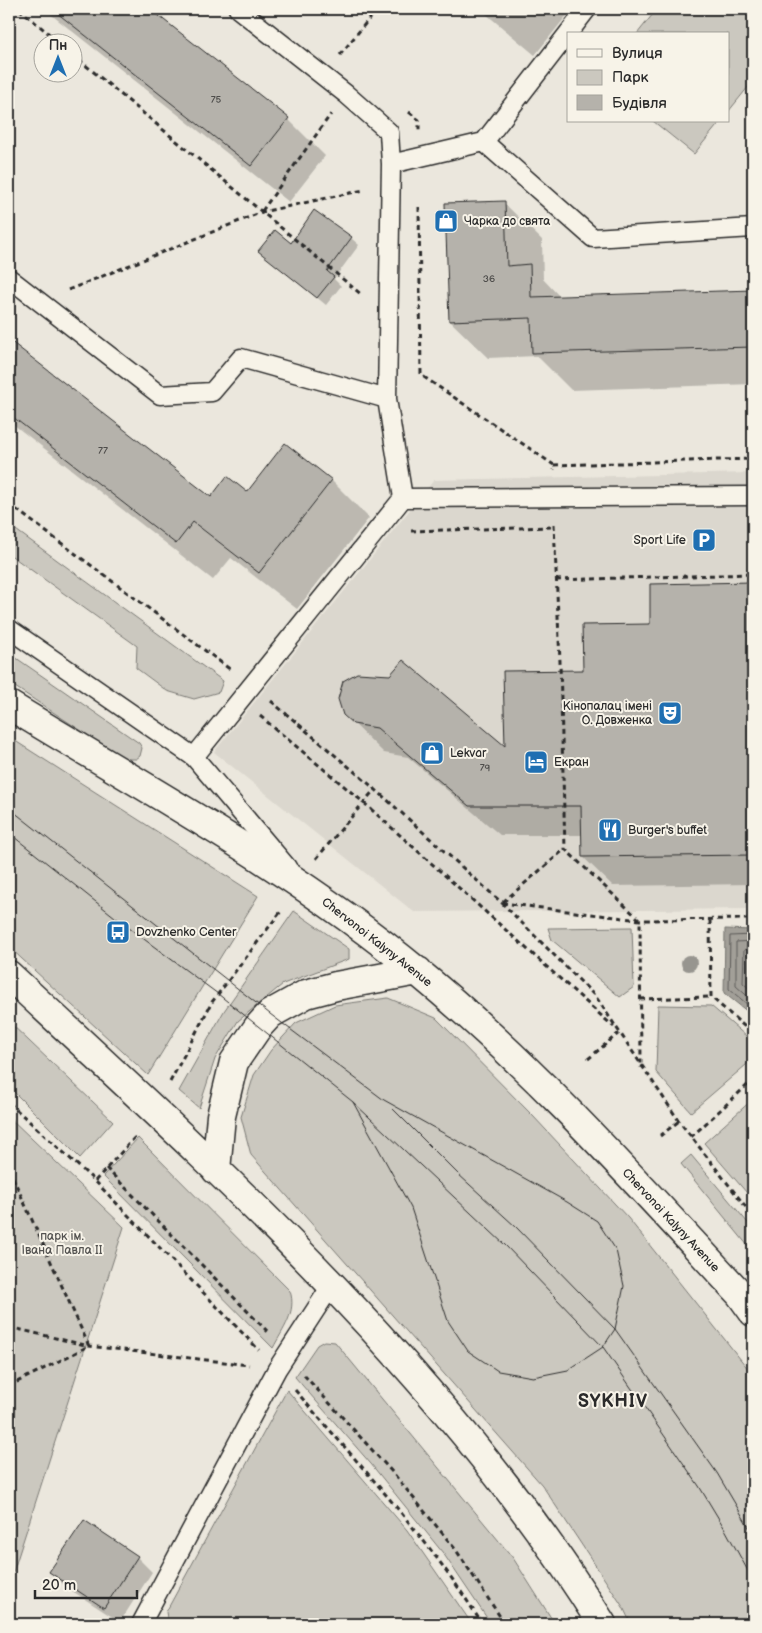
<svg xmlns="http://www.w3.org/2000/svg" width="762" height="1633" font-family="'Balsamiq Sans',sans-serif">
<rect width="100%" height="100%" fill="#ebe7dd"/>
<filter id="ink" filterUnits="userSpaceOnUse"><feTurbulence type="fractalNoise" baseFrequency=".02" numOctaves="2"/><feDisplacementMap in="SourceGraphic" scale="10" xChannelSelector="R" yChannelSelector="G"/><feConvolveMatrix kernelMatrix="1 2 1 2 8 2 1 2 1" color-interpolation-filters="sRGB"/></filter>
<g filter="url(#ink)">
<path fill="#dbd7ce" d="M 753,473 L 753,909 L 414,912 L 214,752 L 434,480 Z"/>
<path fill="#cbc8bf" stroke="#7b7a75" d="M 657,9 L 753,9 L 753,81 L 728,112 L 728,34 L 637,34 Z
M 653,121 L 721,121 L 694,154 Z
M 9,525 L 223,681 L 219,692 L 194,699 L 167,691 L 136,668 L 137,646 L 9,554 Z
M 9,653 L 139,743 L 142,748 L 140,756 L 136,759 L 124,759 L 9,683 Z
M 9,737 L 258,896 L 148,1075 L 9,947 Z
M 294,911 L 349,949 L 349,959 L 283,984 L 238,1021 L 215,1059 L 199,1108 L 179,1091 L 224,1011 Z
M 632,927 L 634,987 L 620,997 L 552,940 L 548,928 Z
M 388,998 L 436,1018 L 533,1116 L 628,1218 L 753,1375 L 753,1624 L 631,1624 L 623,1607 L 542,1485 L 251,1155 L 241,1117 L 254,1075 L 271,1050 L 296,1023 L 335,1005 Z
M 658,1005 L 711,1006 L 753,1042 L 753,1059 L 691,1112 L 656,1072 Z
M 9,1022 L 113,1121 L 80,1158 L 9,1087 Z
M 753,1099 L 753,1200 L 704,1143 Z
M 9,1117 L 124,1227 L 9,1585 Z
M 138,1138 L 290,1291 C 297,1312 283,1329 273,1348 L 103,1176 Z
M 691,1155 L 753,1229 L 753,1252 L 681,1164 Z
M 324,1341 L 335,1342 L 513,1558 L 555,1624 L 491,1624 L 443,1553 L 371,1464 L 295,1377 L 317,1345 Z
M 287,1390 L 407,1530 L 472,1624 L 168,1624 L 166,1612 Z"/>
<path fill="#a29f98" stroke="#72716c" d="M 725,929 L 753,930 L 753,1016 L 724,993 Z"/>
<path fill="#0003" d="M 44,9 L 148,9 L 288,119 L 325,156 L 289,202 Z
M 480,9 L 572,9 L 535,55 Z
M 504,203 L 542,240 L 543,279 L 561,298 L 753,292 L 753,384 L 571,390 L 537,356 L 488,358 L 450,321 Z
M 351,238 L 359,245 L 334,279 L 341,286 L 326,305 L 260,251 L 291,244 Z
M 9,341 L 211,499 L 247,493 L 285,445 L 332,481 L 369,518 L 297,609 L 231,558 L 213,580 L 9,421 Z
M 753,584 L 753,884 L 613,886 L 583,857 L 583,835 L 500,835 L 408,757 L 384,753 L 344,714 L 506,749 L 584,671 L 652,625 L 651,585 Z
M 137,1557 L 152,1572 L 120,1622 L 66,1587 L 51,1572 Z"/>
<g fill="none" stroke-linecap="round" stroke-linejoin="round">
<path stroke="#5b5957" stroke-width="1" d="M 753,935 L 730,936 L 729,989 L 753,1009
M 753,941 L 736,942 L 736,986 L 753,1001
M 753,948 L 744,950 L 743,983 L 753,992"/>
</g>
<path fill="#b5b2ab" stroke="#2b2b2b" d="M 52,9 L 150,9 L 289,118 L 251,166 Z
M 505,201 L 507,266 L 530,264 L 531,297 L 753,290 L 753,347 L 532,353 L 531,318 L 449,321 L 445,203 Z
M 314,210 L 352,237 L 327,271 L 334,277 L 317,298 L 258,251 L 275,230 L 291,243 Z
M 9,340 L 211,497 L 227,476 L 247,492 L 285,443 L 332,480 L 259,573 L 193,522 L 176,544 L 9,414 Z
M 753,582 L 753,855 L 582,857 L 581,806 L 469,806 L 377,728 L 353,724 L 343,715 L 338,699 L 343,681 L 357,673 L 390,675 L 403,660 L 505,746 L 503,671 L 583,670 L 582,625 L 650,624 L 650,584 Z
M 84,1520 L 138,1556 L 104,1608 L 49,1572 Z"/>
<g fill="none" stroke-linecap="round" stroke-linejoin="round">
<g stroke="#2b2b2b" stroke-width="21">
<path id="lane" d="M 484,142 L 593,238 L 753,228
M 391,164 L 484,142 L 587,9
M 9,278 L 160,395 L 212,392 L 241,358 L 387,399
M 403,498 L 753,496
M 9,629 L 194,757 L 287,867
M 194,757 L 403,498 L 387,399 L 391,164 L 389,132 L 346,94 L 238,9
M 141,1624 L 277,1369 L 331,1286"/>
</g>
<g stroke="#2b2b2b" stroke-width="31">
<path id="secondary" d="M 9,705 C 146,789 294,869 418,972 C 536,1069 637,1183 740,1294 L 753,1312
M 9,975 C 221,1172 448,1376 602,1624
M 216,1170 L 221,1116 L 234,1062 L 258,1027 L 270,1014 L 306,994 L 336,986 L 418,971"/>
</g>
<path stroke="#2b2b2b" stroke-width="3" stroke-dasharray="5 4" stroke-linecap="butt" d="M 19,9 L 59,42
M 72,54 L 362,295
M 340,55 L 377,9
M 409,112 L 419,120 L 419,131
M 419,207 L 421,375 L 554,465 L 554,470
M 262,211 L 331,114
M 68,290 L 262,212 L 364,190
M 554,465 L 753,459
M 9,504 L 231,670
M 554,524 L 560,662 L 565,849 L 640,920 L 641,1068
M 411,531 L 554,527
M 556,580 L 753,574
M 271,701 L 375,789 L 502,903 L 596,997 L 679,1121 L 753,1216
M 260,716 L 363,802 L 614,1027
M 316,859 L 375,789
M 503,902 L 565,849
M 502,903 L 640,920 L 753,919
M 710,920 L 711,997 L 753,1034
M 640,999 L 711,997
M 588,1059 L 619,1033
M 170,1082 L 212,1002 L 282,910
M 9,1103 L 95,1181 L 259,1350
M 660,1136 L 679,1121
M 691,1137 L 753,1080
M 106,1168 L 269,1333
M 9,1169 L 89,1346 L 9,1386
M 95,1181 L 136,1136
M 9,1327 L 89,1346 L 249,1365
M 304,1375 L 393,1473 L 456,1550 L 505,1624
M 295,1390 C 360,1466 430,1539 482,1624"/>
<use href="#lane" stroke="#f7f3e8" stroke-width="18"/>
<use href="#secondary" stroke="#f7f3e8" stroke-width="28"/>
<path stroke="#2b2b2b" stroke-width="1" d="M 9,808 L 270,1014 L 384,1100 L 567,1202 L 597,1221 L 616,1250 L 624,1286 L 615,1329 L 603,1347 L 568,1370 L 533,1377 L 498,1371 L 468,1351 L 448,1321 L 411,1208 L 353,1102
M 9,833 L 125,925 L 218,994 L 353,1102 L 505,1245 L 603,1347 L 699,1486 L 725,1529 L 753,1580
M 393,1109 L 458,1174 L 516,1227 L 615,1329 L 717,1473 L 753,1534"/>
</g>
<circle fill="#97958f" cx="689" cy="963" r="8"/>
</g>
<defs>
<g id="shop-square" transform="scale(1.25)"><rect x="-9" y="-9" width="18" height="18" rx="4" fill="#1f6fb2" stroke="#f7f3e8"/><path d="M-5-2.5h2.3a2.7 3.5 0 0 1 5.4 0H5L5.5 6h-11ZM-1.5-2.5h3a1.5 2.3 0 0 0-3 0Z" fill="#fff"/></g>
<g id="parking-square" transform="scale(1.25)"><rect x="-9" y="-9" width="18" height="18" rx="4" fill="#1f6fb2" stroke="#f7f3e8"/><path d="M-3.5-5.5H1a3.5 3.5 0 0 1 0 7H-1V5.5H-3.5ZM-1-3.4V-.6H.8a1.4 1.4 0 0 0 0-2.8Z" fill="#fff"/></g>
<g id="theatre-square" transform="scale(1.25)"><rect x="-9" y="-9" width="18" height="18" rx="4" fill="#1f6fb2" stroke="#f7f3e8"/><path d="M-5-5.5Q0-4 5-5.5V0Q5 5 0 6Q-5 5-5 0ZM-3.3-2.5H-1v1.5H-3.3ZM1-2.5H3.3v1.5H1ZM-2.8 1Q0 5.5 2.8 1Z" fill="#fff"/></g>
<g id="hotel-square" transform="scale(1.25)"><rect x="-9" y="-9" width="18" height="18" rx="4" fill="#1f6fb2" stroke="#f7f3e8"/><path d="M-6-4.5h1.5V1H6V5H4.5V3h-9V5H-6ZM-4 0a1.8 1.8 0 1 1 3.6 0ZM.5 0V-2.5h3Q6-2.5 6 0Z" fill="#fff"/></g>
<g id="restaurant-square" transform="scale(1.25)"><rect x="-9" y="-9" width="18" height="18" rx="4" fill="#1f6fb2" stroke="#f7f3e8"/><path d="M-5-6h1v4h1v-4h1v4h1v-4h1v5L-1.5 .5V6h-2V.5L-5-1ZM5-6V6H3V1.5H1.5Q1.5-4 5-6Z" fill="#fff"/></g>
<g id="bus-square" transform="scale(1.25)"><rect x="-9" y="-9" width="18" height="18" rx="4" fill="#1f6fb2" stroke="#f7f3e8"/><path d="M-5-6H5V4H4V6H2V4H-2V6H-4V4H-5ZM-3.5-4V0h7V-4ZM-3.5 1.2v1.5H-2V1.2ZM2 1.2v1.5H3.5V1.2Z" fill="#fff"/></g>
</defs>
<g fill-rule="evenodd">
<use href="#shop-square" x="446" y="221"/>
<use href="#parking-square" x="704" y="540"/>
<use href="#theatre-square" x="670" y="713"/>
<use href="#shop-square" x="432" y="753"/>
<use href="#hotel-square" x="536" y="762"/>
<use href="#restaurant-square" x="610" y="830"/>
<use href="#bus-square" x="118" y="932"/>
</g>
<g text-anchor="middle" stroke-width="4" stroke-linejoin="round" paint-order="stroke">
<g font-size="10" fill="#4e4d4b">
<text x="216" y="103">75</text>
<text x="489" y="282">36</text>
<text x="103" y="454">77</text>
<text x="485" y="771">79</text>
</g>
<g font-size="12" fill="#2b2b2b" stroke="#f7f3e8" text-anchor="start">
<text x="464" y="225">Чарка до свята</text>
<text x="686" y="544" text-anchor="end">Sport Life</text>
<text x="652" y="710" text-anchor="end">Кінопалац імені<tspan x="652" dy="14">О. Довженка</tspan></text>
<text x="450" y="757">Lekvar</text>
<text x="554" y="766">Екран</text>
<text x="628" y="834">Burger's buffet</text>
<text x="136" y="936">Dovzhenko Center</text>
</g>
<g font-size="12" fill="#2b2b2b" stroke="#f7f3e8">
<text transform="translate(377 942) rotate(38)" y="4">Chervonoi Kalyny Avenue</text>
<text transform="translate(671 1220) rotate(47)" y="4">Chervonoi Kalyny Avenue</text>
</g>
<g font-size="12" fill="#535250" stroke="#f7f3e8">
<text x="62" y="1240">парк ім.<tspan x="62" dy="14">Івана Павла II</tspan></text>
</g>
<g font-size="18" font-weight="bold" letter-spacing="1" fill="#2b2b2b" stroke="#f7f3e8">
<text x="613" y="1407">SYKHIV</text>
</g>
</g>
<rect width="762" height="1633" fill="none" stroke="#f7f3e8" stroke-width="30"/>
<rect x="15" y="15" width="732" height="1603" fill="none" stroke="#2b2b2b" stroke-width="2" filter="url(#ink)"/>
<rect x="567" y="32" width="162" height="90" fill="#f7f3e8" stroke="#a5a39c"/>
<rect x="577" y="49" width="25" height="8" fill="#f7f3e8" stroke="#a5a39c"/>
<text x="612" y="58" font-size="15" fill="#2b2b2b">Вулиця</text>
<rect x="577" y="70" width="25" height="15" fill="#cbc8bf" stroke="#a5a39c"/>
<text x="612" y="82" font-size="15" fill="#2b2b2b">Парк</text>
<rect x="577" y="95" width="25" height="15" fill="#b5b2ab" stroke="#a5a39c"/>
<text x="612" y="108" font-size="15" fill="#2b2b2b">Будівля</text>
<g transform="translate(58 58)"><circle r="24" fill="#f7f3e8" stroke="#a5a39c"/>
<path d="M0-4L9 19L0 12L-9 19Z" fill="#1f6fb2"/>
<text y="-8" font-size="14" font-weight="bold" text-anchor="middle" fill="#2b2b2b">Пн</text>
</g>
<path d="M35 1590v8h102v-8" fill="none" stroke="#2b2b2b" stroke-width="2.5"/>
<text x="42" y="1590" font-size="15" fill="#2b2b2b" stroke="#f7f3e8" stroke-width="4" paint-order="stroke">20 m</text>
</svg>
